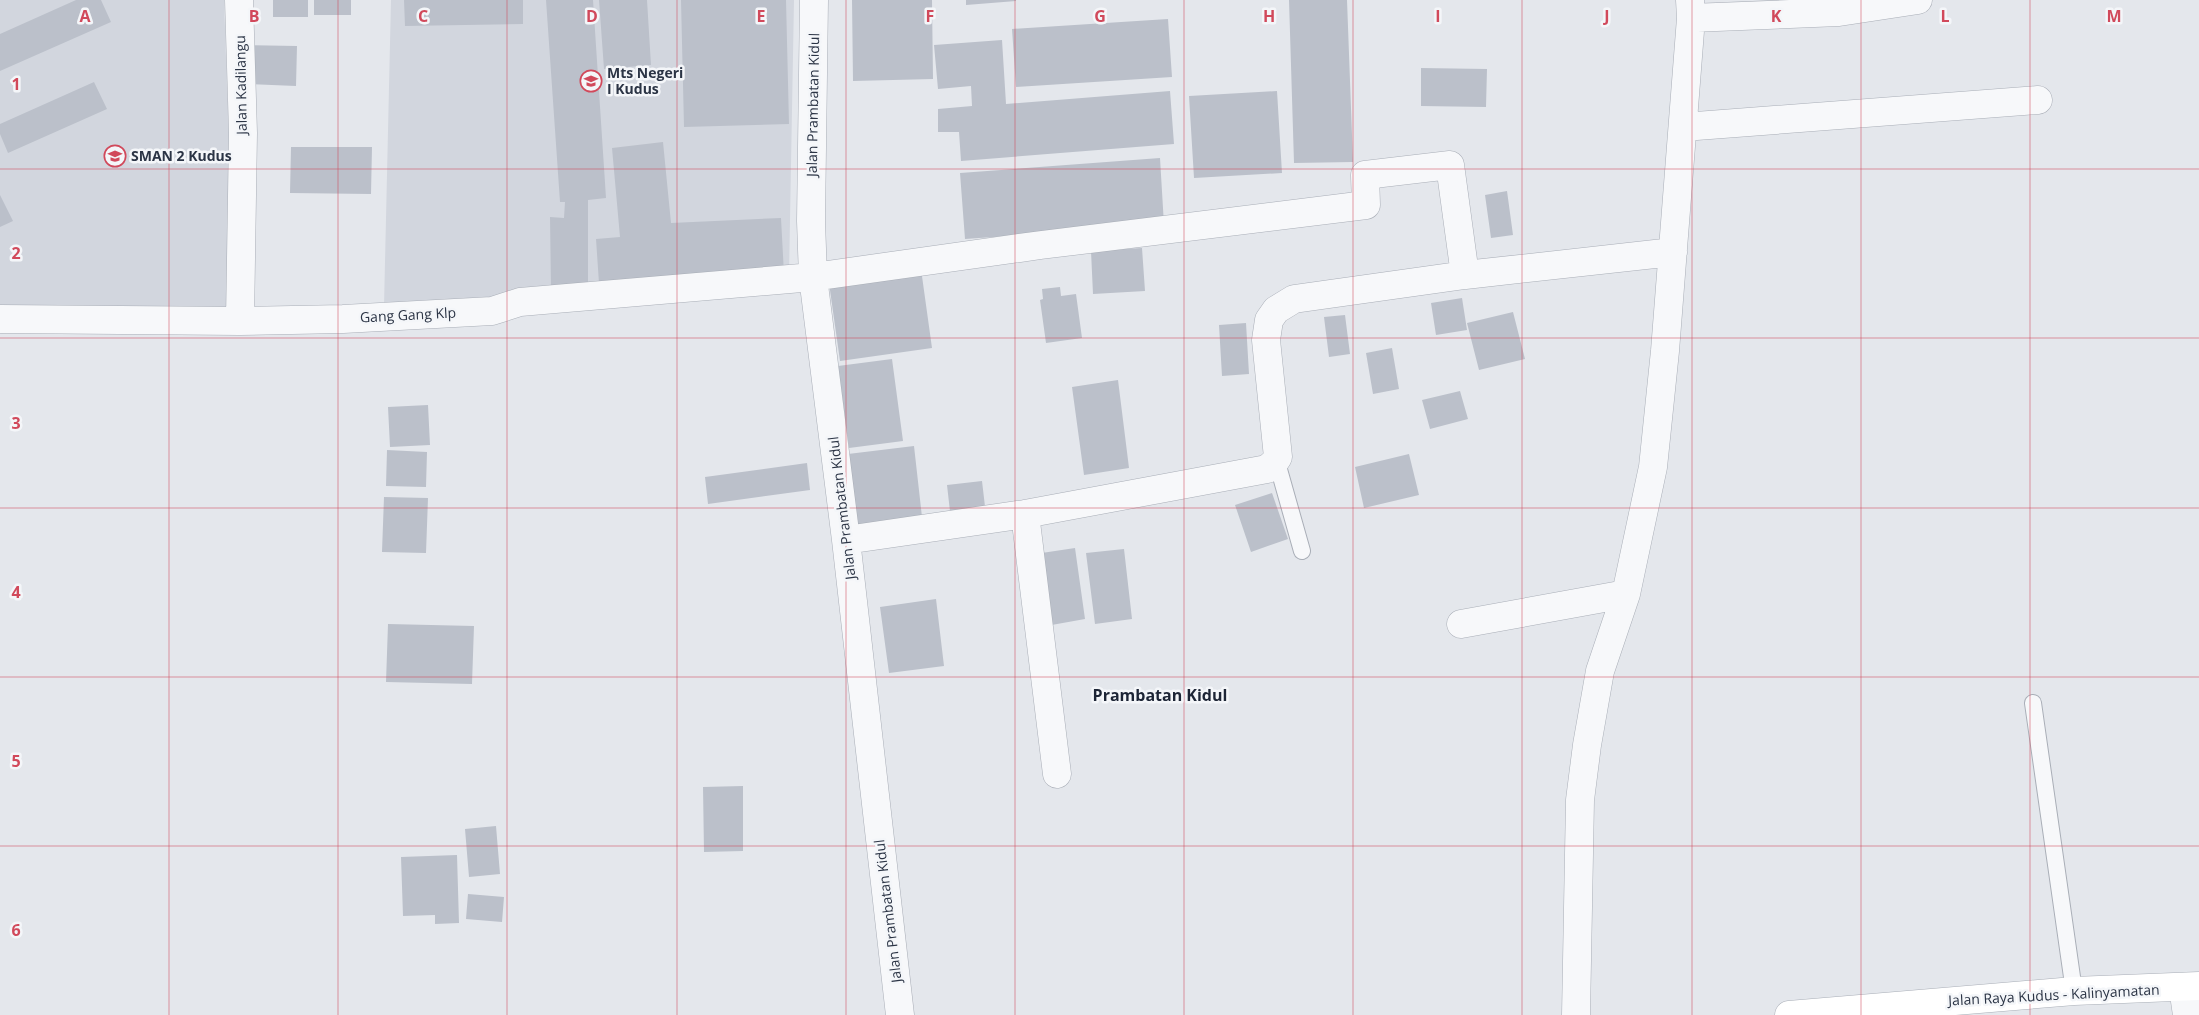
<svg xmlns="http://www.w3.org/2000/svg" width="2199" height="1015" font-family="'Open Sans',sans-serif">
<rect width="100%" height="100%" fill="#e4e7ec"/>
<path fill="#d2d6de" d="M 0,0 L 224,0 L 235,314 L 0,312 Z
M 391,0 L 794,0 L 789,275 L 384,306 Z"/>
<path fill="#bbc0ca" d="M 76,0 L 101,0 L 111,22 L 0,71 L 0,34 Z
M 273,0 L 308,0 L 308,17 L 273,17 Z
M 314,0 L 351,0 L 351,15 L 314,15 Z
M 404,0 L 523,0 L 523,24 L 405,26 Z
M 546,0 L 593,0 L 606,198 L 588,200 L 588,290 L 551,290 L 550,217 L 564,218 L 565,202 L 560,202 Z
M 599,0 L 647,0 L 651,65 L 604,69 Z
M 681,0 L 786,0 L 789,124 L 684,127 Z
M 852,0 L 932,0 L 933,79 L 853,81 Z
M 966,0 L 1016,0 L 1016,1 L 966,5 Z
M 1289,0 L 1347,0 L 1353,162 L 1294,163 Z
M 1168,19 L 1172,77 L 1016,87 L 1012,29 Z
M 1002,40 L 1006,104 L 1170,91 L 1174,144 L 961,161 L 959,132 L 938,132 L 938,109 L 972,106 L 971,86 L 938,89 L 934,45 Z
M 245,45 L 297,46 L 296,86 L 245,84 Z
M 1421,68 L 1487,69 L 1486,107 L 1421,106 Z
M 94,82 L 107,109 L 8,153 L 0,134 L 0,124 Z
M 1277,91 L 1282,173 L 1194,178 L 1189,96 Z
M 663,142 L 671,223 L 781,218 L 784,274 L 599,283 L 596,239 L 620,237 L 612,148 Z
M 291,147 L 372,147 L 371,194 L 290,193 Z
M 1160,158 L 1164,225 L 965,239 L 960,173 Z
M 1507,191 L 1513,235 L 1491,238 L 1485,195 Z
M 0,195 L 13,221 L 0,227 Z
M 1142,248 L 1145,291 L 1093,294 L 1091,251 Z
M 921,269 L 932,348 L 840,361 L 829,283 Z
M 1060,287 L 1061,296 L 1076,294 L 1082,338 L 1046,343 L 1040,300 L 1043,299 L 1042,289 Z
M 1462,298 L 1467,330 L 1436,335 L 1431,303 Z
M 1513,312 L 1525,359 L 1479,370 L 1467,323 Z
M 1345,315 L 1350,354 L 1329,357 L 1324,317 Z
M 1246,323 L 1249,374 L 1222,376 L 1219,325 Z
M 1392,348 L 1399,389 L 1373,394 L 1366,353 Z
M 892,359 L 903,441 L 849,448 L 838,366 Z
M 1118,380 L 1129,468 L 1084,475 L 1072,387 Z
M 1460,391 L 1468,419 L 1430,429 L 1422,400 Z
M 428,405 L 430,445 L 390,447 L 388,407 Z
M 914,446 L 922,517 L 856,525 L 848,454 Z
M 387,450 L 427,452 L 426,487 L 386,486 Z
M 1409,454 L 1419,495 L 1364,508 L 1355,467 Z
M 807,463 L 810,490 L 708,504 L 705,477 Z
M 982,481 L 986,515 L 951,520 L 947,485 Z
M 1272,493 L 1288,539 L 1251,552 L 1235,505 Z
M 384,497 L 428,498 L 426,553 L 382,552 Z
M 1075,548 L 1085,619 L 1046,626 L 1035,554 Z
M 1124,549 L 1132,619 L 1095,624 L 1086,553 Z
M 936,599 L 944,666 L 889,673 L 880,607 Z
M 388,624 L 474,626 L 472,684 L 386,682 Z
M 743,786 L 743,851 L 704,852 L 703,787 Z
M 496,826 L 500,874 L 469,877 L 465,829 Z
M 457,855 L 459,923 L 435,924 L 435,915 L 403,916 L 401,857 Z
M 468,894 L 504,897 L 502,922 L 466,919 Z"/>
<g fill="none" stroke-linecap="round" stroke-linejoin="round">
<g stroke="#a9aeb7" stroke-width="18">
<path id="lane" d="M 1276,459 L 1302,551
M 2033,703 L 2074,991"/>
</g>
<g stroke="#a9aeb7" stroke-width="29">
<path id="street" d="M 239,0 L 243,133 L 240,321
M 814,0 L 811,221 L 813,277 L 846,540 L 900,1015
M 1691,18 L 1839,12 L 1918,0
M 1683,127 L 2038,100
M 0,319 L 240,321 L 343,319 L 492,311 L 520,302 L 813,277 L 1041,245 L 1366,205 L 1365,175 L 1450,165 L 1465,275
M 1025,514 L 1057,774
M 846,540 L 1025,514 L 1267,469 L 1274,463 L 1278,457 L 1266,340 L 1269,320 L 1276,310 L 1294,299 L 1465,275 L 1673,252
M 1461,624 L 1626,594
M 2183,987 L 2187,1015
M 1576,1015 L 1580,800 L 1587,745 L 1600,671 L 1626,594 L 1653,467 L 1665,351 L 1691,18 L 1690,0"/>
</g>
<g stroke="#a9aeb7" stroke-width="29">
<path id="secondary" d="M 1789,1015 L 2074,991 L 2199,986"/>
</g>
<use href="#lane" stroke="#f7f8fa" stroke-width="16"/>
<use href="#street" stroke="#f7f8fa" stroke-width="28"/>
<use href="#secondary" stroke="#fff" stroke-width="28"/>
</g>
<path fill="none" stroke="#d1495b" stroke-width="1" stroke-opacity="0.55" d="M 169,0 L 169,1015M 338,0 L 338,1015M 507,0 L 507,1015M 677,0 L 677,1015M 846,0 L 846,1015M 1015,0 L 1015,1015M 1184,0 L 1184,1015M 1353,0 L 1353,1015M 1522,0 L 1522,1015M 1692,0 L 1692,1015M 1861,0 L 1861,1015M 2030,0 L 2030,1015M 0,169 L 2199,169M 0,338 L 2199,338M 0,508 L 2199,508M 0,677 L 2199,677M 0,846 L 2199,846"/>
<defs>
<g id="school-ring" transform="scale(1.125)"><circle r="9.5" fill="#f4f6f9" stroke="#d1495b" stroke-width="1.5"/><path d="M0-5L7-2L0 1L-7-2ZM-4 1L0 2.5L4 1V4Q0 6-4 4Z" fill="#d1495b"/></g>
</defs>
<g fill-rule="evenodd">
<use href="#school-ring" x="591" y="81"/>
<use href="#school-ring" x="115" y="156"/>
</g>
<g text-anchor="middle" stroke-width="5" stroke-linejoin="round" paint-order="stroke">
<g font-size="14" font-weight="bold" fill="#2b3445" stroke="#f4f6f9" text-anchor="start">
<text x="607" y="78">Mts Negeri<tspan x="607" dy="16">I Kudus</tspan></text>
<text x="131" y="161">SMAN 2 Kudus</text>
</g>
<g font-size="14" fill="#2b3445" stroke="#f4f6f9">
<text transform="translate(241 85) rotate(-91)" y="5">Jalan Kadilangu</text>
<text transform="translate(813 105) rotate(-89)" y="5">Jalan Prambatan Kidul</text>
<text transform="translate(408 315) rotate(-3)" y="5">Gang Gang Klp</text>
<text transform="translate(842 508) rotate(-97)" y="5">Jalan Prambatan Kidul</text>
<text transform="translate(888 911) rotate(-97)" y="5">Jalan Prambatan Kidul</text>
<text transform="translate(2054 995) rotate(-3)" y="5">Jalan Raya Kudus - Kalinyamatan</text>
</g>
<g font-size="16" font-weight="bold" fill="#1d2536" stroke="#f4f6f9">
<text x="1160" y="701">Prambatan Kidul</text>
</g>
</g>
<g font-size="16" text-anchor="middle" font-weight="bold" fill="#d1495b" stroke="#f4f6f9" stroke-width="5" stroke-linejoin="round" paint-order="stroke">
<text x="85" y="22">A</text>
<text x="254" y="22">B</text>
<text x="423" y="22">C</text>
<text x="592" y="22">D</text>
<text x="761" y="22">E</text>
<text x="930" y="22">F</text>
<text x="1100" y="22">G</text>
<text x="1269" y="22">H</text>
<text x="1438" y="22">I</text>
<text x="1607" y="22">J</text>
<text x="1776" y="22">K</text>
<text x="1945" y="22">L</text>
<text x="2114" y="22">M</text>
<text x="16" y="90">1</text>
<text x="16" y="259">2</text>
<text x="16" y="429">3</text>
<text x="16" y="598">4</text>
<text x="16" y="767">5</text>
<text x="16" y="936">6</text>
</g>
</svg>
